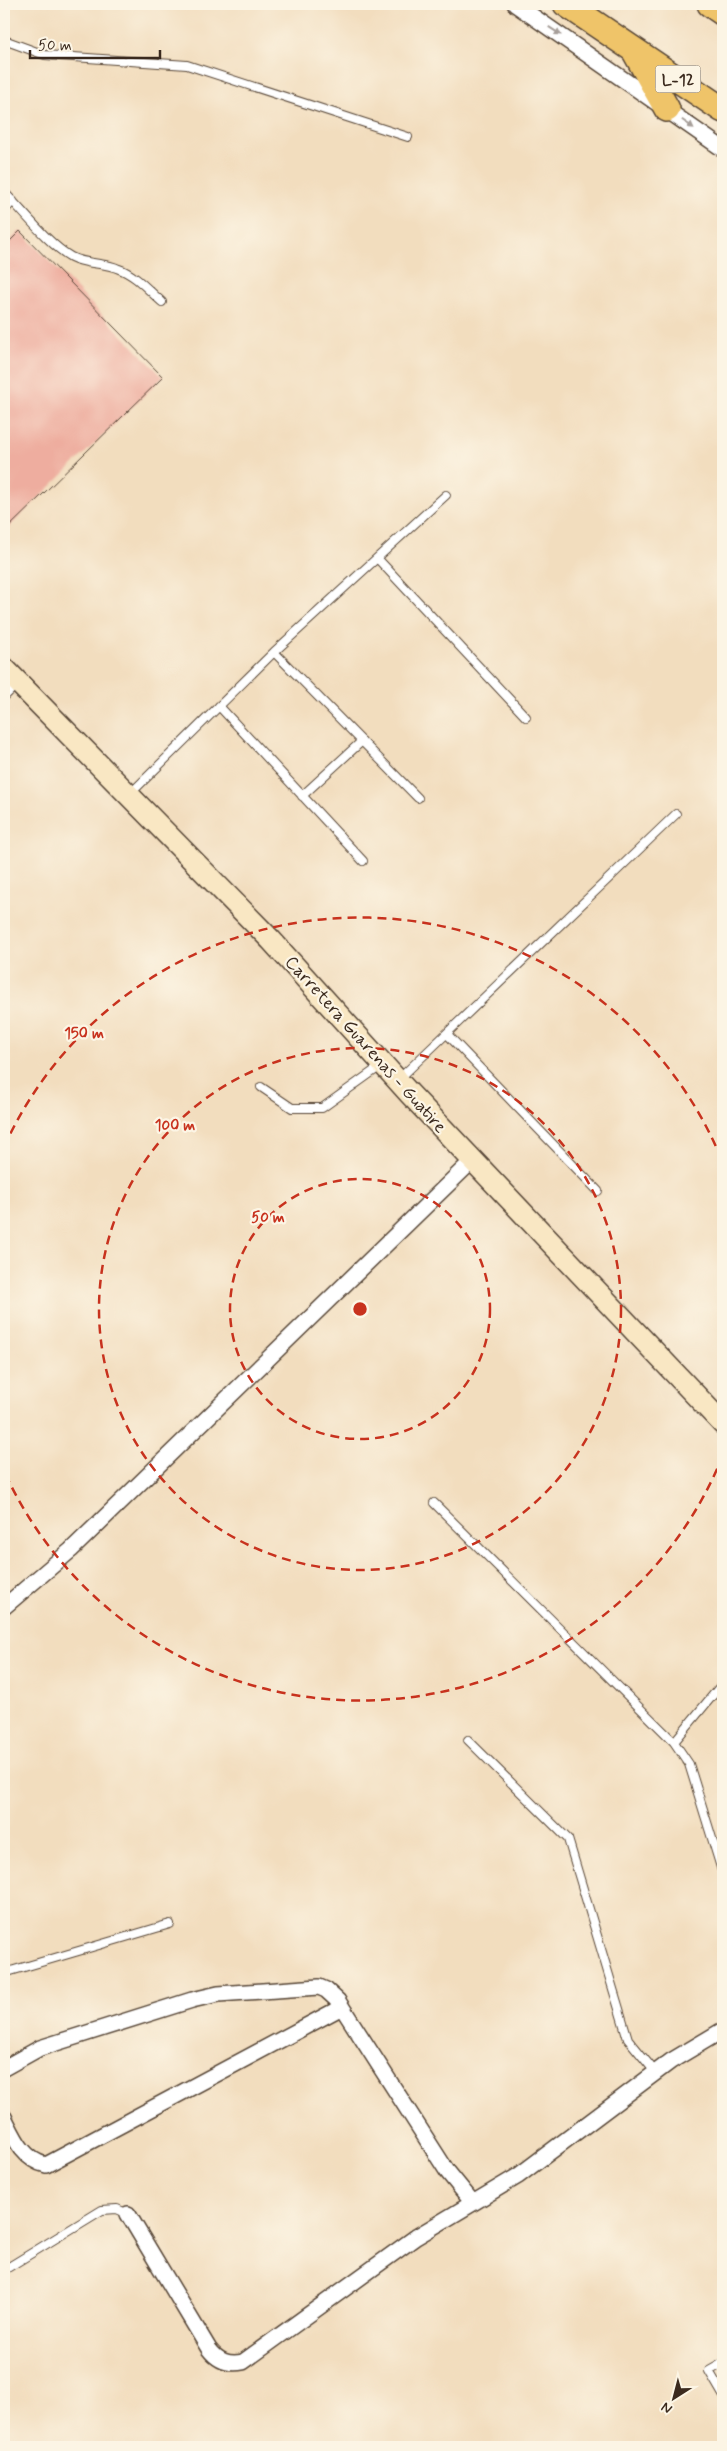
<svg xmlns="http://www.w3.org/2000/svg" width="727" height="2451" font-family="Mynerve,sans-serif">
<rect width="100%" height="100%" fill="#fcf5e5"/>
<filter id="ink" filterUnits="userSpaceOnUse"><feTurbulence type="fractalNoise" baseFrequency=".02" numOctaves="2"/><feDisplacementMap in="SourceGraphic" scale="10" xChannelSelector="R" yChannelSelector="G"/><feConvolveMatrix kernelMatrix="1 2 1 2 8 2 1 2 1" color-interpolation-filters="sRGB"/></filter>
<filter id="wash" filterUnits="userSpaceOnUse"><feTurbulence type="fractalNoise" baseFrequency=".0096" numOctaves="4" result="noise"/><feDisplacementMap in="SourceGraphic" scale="20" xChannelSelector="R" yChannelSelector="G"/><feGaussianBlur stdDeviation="1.12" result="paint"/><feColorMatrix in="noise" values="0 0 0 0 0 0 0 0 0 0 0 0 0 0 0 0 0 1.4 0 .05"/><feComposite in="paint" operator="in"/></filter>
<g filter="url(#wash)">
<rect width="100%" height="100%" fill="#f2ddbe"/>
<g id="blocks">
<path fill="#eead9f" d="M 20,231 L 163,377 L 4,532 L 4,247 Z"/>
</g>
</g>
<g filter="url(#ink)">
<use href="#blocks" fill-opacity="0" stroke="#564536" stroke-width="1"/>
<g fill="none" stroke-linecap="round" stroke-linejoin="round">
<g stroke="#564536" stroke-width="10">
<path id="service" d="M 4,40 L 45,55 L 187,65 L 408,137
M 4,192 C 22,210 49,245 71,257 C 86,265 104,262 119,269 C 136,275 149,291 162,302
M 4,211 L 13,201
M 377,558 L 526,717
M 274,652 L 418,798
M 4,697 L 17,684
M 219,706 L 363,861
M 129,795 L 274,652 L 446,495
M 302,796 L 362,741
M 447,1034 L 598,1191
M 399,1079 L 676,814
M 261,1087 L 292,1108 L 322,1108 L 382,1065
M 434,1503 L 674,1742 L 689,1764 L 723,1874
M 468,1740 L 568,1839 L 628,2039 L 656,2073
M 674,1742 L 723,1683
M 4,1973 L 170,1924
M 4,2270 L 102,2210 L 117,2209 L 128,2214
M 723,2363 L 709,2371 L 723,2395"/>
</g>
<g stroke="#564536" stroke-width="18">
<path id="minor" d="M 515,4 L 723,149
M 4,1607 L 71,1550 L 473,1160
M 4,2068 L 40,2048 L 192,2000 L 218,1994 L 319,1987 L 326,1990 L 338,2001 L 447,2171 L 473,2203
M 4,2117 C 14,2137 23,2160 46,2165 L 342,2007
M 128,2214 L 209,2349 C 218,2361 228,2365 243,2362 L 416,2237 L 518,2176 L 671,2061 L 723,2030"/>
</g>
<g stroke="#564536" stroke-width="24">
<path id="secondary" d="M 4,668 L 271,940 L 409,1093 L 723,1424"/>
</g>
<g stroke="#564536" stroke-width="28">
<path id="trunk" d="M 566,4 L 723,110
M 710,4 L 723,13
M 635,52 L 667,109"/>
</g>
<use href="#service" stroke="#fff" stroke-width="8"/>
<use href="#minor" stroke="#fff" stroke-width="15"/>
<use href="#secondary" stroke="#f9e7c3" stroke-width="21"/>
<use href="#trunk" stroke="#efc469" stroke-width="25"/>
</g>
<defs><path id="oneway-solid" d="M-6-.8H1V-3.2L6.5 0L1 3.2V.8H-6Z" transform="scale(1.25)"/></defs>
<g fill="#a79f9a">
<use href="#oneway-solid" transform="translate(555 31) rotate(33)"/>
<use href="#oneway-solid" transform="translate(688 124) rotate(35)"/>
</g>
</g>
<g fill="none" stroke="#c8321e" stroke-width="2.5" stroke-dasharray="9 6">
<circle cx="360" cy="1309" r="130"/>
<circle cx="360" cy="1309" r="261"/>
<path d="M723 1455A391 391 0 0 1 4 1471M4 1147A391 391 0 0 1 723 1163"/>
</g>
<g text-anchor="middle" stroke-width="4.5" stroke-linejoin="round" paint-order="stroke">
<rect fill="#fcf5e5" stroke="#75675a" stroke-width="1" x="655.5" y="65.5" width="45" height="27" rx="4"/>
<g font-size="16" font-weight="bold" fill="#3b2a1e">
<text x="678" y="85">L-12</text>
</g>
<g font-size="18" fill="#3b2a1e" stroke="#fcf5e5">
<text transform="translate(366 1044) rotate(48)" y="6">Carretera Guarenas - Guatire</text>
</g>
</g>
<circle cx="360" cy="1309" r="8" fill="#c8321e" stroke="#fcf5e5" stroke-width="2.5"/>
<g font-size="15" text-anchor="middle" font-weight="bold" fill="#c8321e" stroke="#fcf5e5" stroke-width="4.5" stroke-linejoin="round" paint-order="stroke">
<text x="84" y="1038">150 m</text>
<text x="175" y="1130">100 m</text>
<text x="268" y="1222">50 m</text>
</g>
<rect width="727" height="2451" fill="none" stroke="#fcf5e5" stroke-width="20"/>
<g transform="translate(674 2398) rotate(216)" stroke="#fcf5e5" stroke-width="4" paint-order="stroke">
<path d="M0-4L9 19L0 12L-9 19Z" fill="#3b2a1e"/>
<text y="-8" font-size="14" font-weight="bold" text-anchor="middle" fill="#3b2a1e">N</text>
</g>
<path d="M30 50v8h130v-8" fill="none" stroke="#3b2a1e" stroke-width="2.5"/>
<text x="38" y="50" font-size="15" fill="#3b2a1e" stroke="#fcf5e5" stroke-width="4" paint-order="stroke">50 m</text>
</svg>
